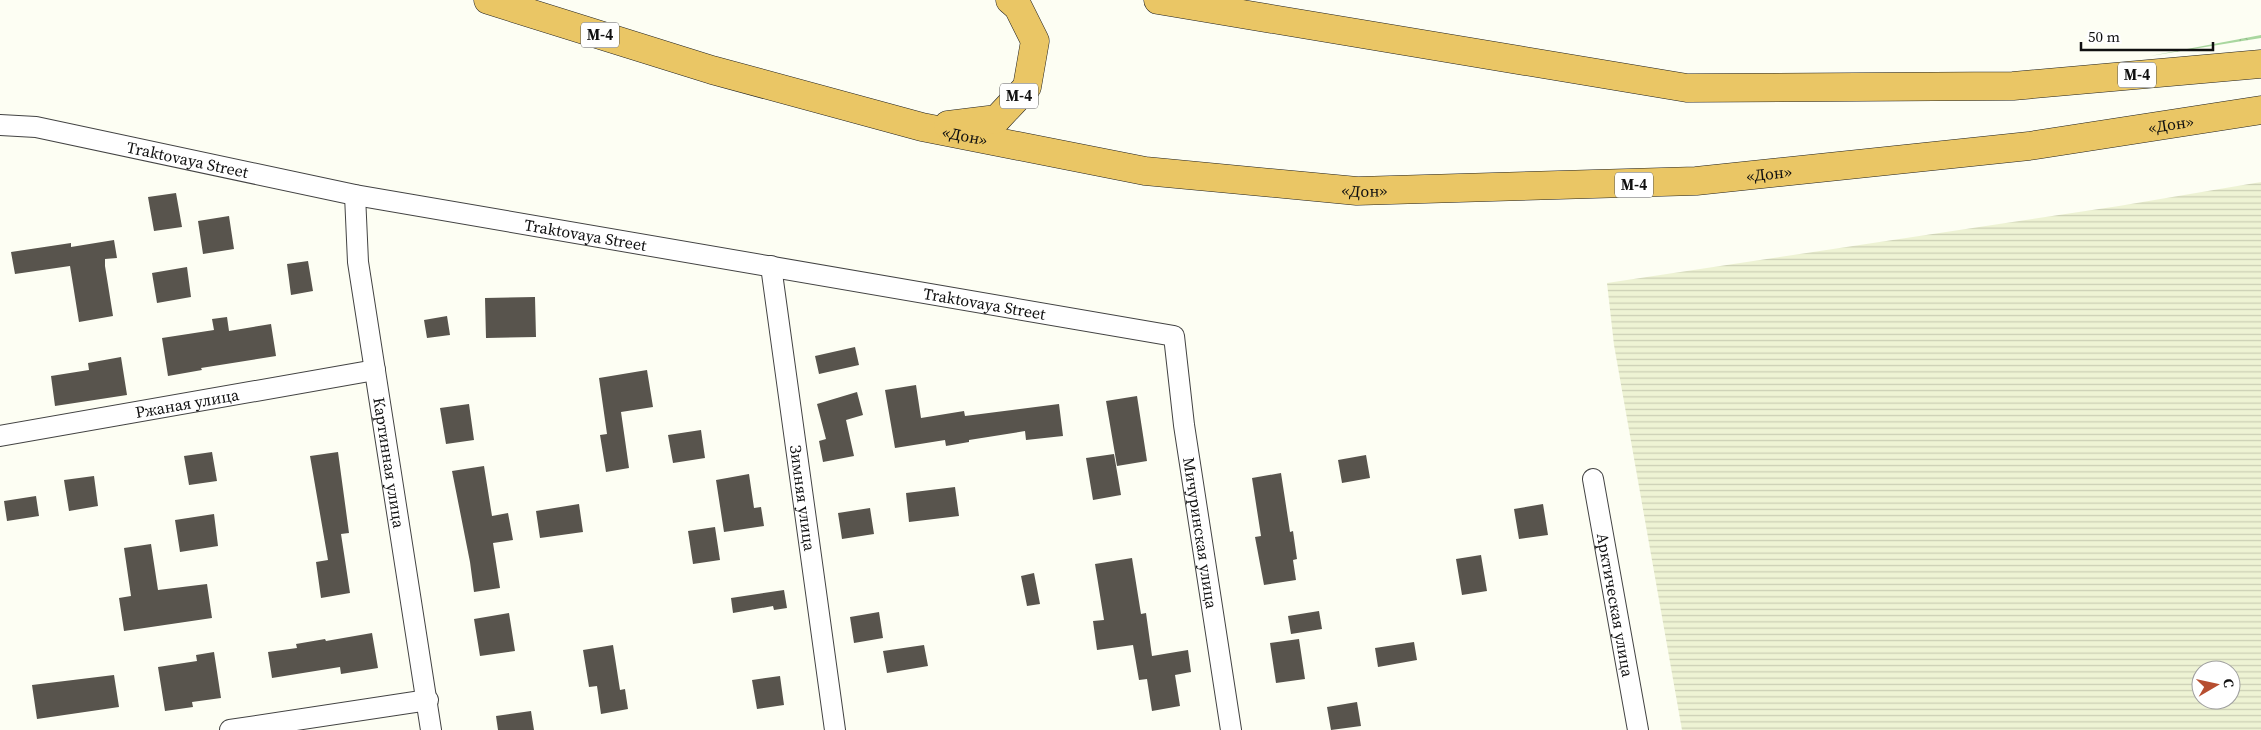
<svg xmlns="http://www.w3.org/2000/svg" width="2261" height="730" font-family="'Source Serif 4',serif">
<defs>
<pattern id="farmland-rules" width="6" height="5" patternUnits="userSpaceOnUse" patternTransform="scale(1.25)"><rect width="6" height="5" fill="#eef3d4"/><path d="M0 2.5h6" fill="none" stroke="#cbcfb5"/></pattern>
<pattern id="forest-crowns" width="20" height="18" patternUnits="userSpaceOnUse" patternTransform="scale(1.25)"><rect width="20" height="18" fill="#a9d79f"/><path d="M2 6a3 3 0 1 1 6 0M12 15a3 3 0 1 1 6 0" fill="none" stroke="#90b888"/></pattern>
</defs>
<rect width="100%" height="100%" fill="#fdfef3"/>
<path fill="url(#farmland-rules)" fill-rule="evenodd" d="M 2261,182 L 2261,730 L 1682,730 L 1614,345 L 1607,283 L 2119,206 ZM 2201,670 L 2231,670 L 2231,700 L 2201,700 Z"/>
<path fill="url(#forest-crowns)" d="M 2261,35 L 2261,38 L 2150,56 Z"/>
<path fill="#58544d" d="M 176,193 L 182,227 L 154,231 L 148,197 Z
M 229,216 L 234,249 L 203,254 L 198,221 Z
M 114,240 L 117,258 L 105,259 L 105,266 L 113,316 L 79,322 L 70,266 L 15,274 L 11,252 L 71,243 L 71,247 Z
M 308,261 L 313,291 L 291,295 L 287,264 Z
M 187,267 L 191,297 L 157,303 L 152,273 Z
M 535,297 L 536,337 L 486,338 L 485,298 Z
M 447,316 L 450,335 L 427,338 L 424,320 Z
M 227,317 L 229,331 L 271,324 L 276,356 L 201,368 L 202,370 L 168,376 L 162,338 L 214,330 L 212,319 Z
M 855,347 L 859,365 L 819,374 L 815,356 Z
M 121,357 L 127,395 L 55,406 L 51,376 L 89,370 L 88,363 Z
M 647,370 L 653,407 L 621,412 L 629,468 L 606,472 L 600,435 L 607,434 L 599,378 Z
M 916,385 L 921,418 L 964,411 L 965,416 L 1059,404 L 1063,436 L 1026,440 L 1025,431 L 969,440 L 969,442 L 946,446 L 945,440 L 895,448 L 885,390 Z
M 857,392 L 863,415 L 846,420 L 854,456 L 823,462 L 819,441 L 826,439 L 817,404 Z
M 1137,396 L 1147,461 L 1117,466 L 1106,401 Z
M 469,404 L 474,440 L 446,444 L 440,408 Z
M 701,430 L 705,458 L 673,463 L 668,435 Z
M 212,452 L 217,481 L 189,485 L 184,456 Z
M 338,452 L 349,533 L 341,534 L 350,593 L 321,598 L 316,562 L 328,560 L 310,456 Z
M 1114,454 L 1121,495 L 1093,500 L 1086,458 Z
M 1366,455 L 1370,478 L 1342,483 L 1338,460 Z
M 484,466 L 492,516 L 508,513 L 513,540 L 493,543 L 500,588 L 474,592 L 470,562 L 452,471 Z
M 1281,473 L 1290,532 L 1293,531 L 1297,559 L 1293,560 L 1296,580 L 1264,585 L 1255,537 L 1261,536 L 1252,478 Z
M 749,474 L 754,508 L 761,507 L 764,526 L 724,532 L 716,480 Z
M 94,476 L 98,506 L 69,511 L 64,480 Z
M 955,487 L 959,516 L 909,522 L 906,493 Z
M 36,496 L 39,516 L 7,521 L 4,501 Z
M 579,504 L 583,532 L 540,538 L 536,511 Z
M 1543,504 L 1548,535 L 1519,539 L 1514,509 Z
M 870,508 L 874,534 L 842,539 L 838,513 Z
M 214,514 L 218,546 L 180,552 L 175,520 Z
M 715,527 L 720,560 L 693,564 L 688,531 Z
M 151,544 L 158,590 L 207,584 L 212,618 L 124,631 L 119,598 L 131,596 L 124,548 Z
M 1481,555 L 1487,591 L 1462,595 L 1456,559 Z
M 1132,558 L 1141,614 L 1146,613 L 1152,656 L 1188,650 L 1191,672 L 1175,675 L 1180,706 L 1152,711 L 1147,679 L 1139,680 L 1133,645 L 1097,650 L 1093,621 L 1104,620 L 1095,564 Z
M 1034,573 L 1040,604 L 1027,606 L 1021,576 Z
M 784,590 L 787,608 L 774,610 L 773,606 L 733,613 L 731,598 Z
M 1319,611 L 1322,629 L 1291,634 L 1288,616 Z
M 879,612 L 883,638 L 854,643 L 850,617 Z
M 509,613 L 515,651 L 480,656 L 474,619 Z
M 372,633 L 378,668 L 341,674 L 340,667 L 272,678 L 268,652 L 297,648 L 296,644 L 325,639 L 326,641 Z
M 1299,639 L 1305,679 L 1276,683 L 1270,643 Z
M 1414,642 L 1417,660 L 1378,667 L 1375,648 Z
M 613,645 L 620,690 L 625,689 L 628,709 L 601,714 L 597,686 L 589,687 L 583,650 Z
M 924,645 L 928,666 L 887,673 L 883,651 Z
M 214,652 L 221,698 L 192,702 L 193,707 L 165,711 L 158,667 L 197,661 L 196,655 Z
M 114,675 L 119,707 L 37,719 L 32,685 Z
M 780,676 L 784,705 L 757,709 L 752,680 Z
M 1357,702 L 1361,726 L 1331,730 L 1327,707 Z
M 531,711 L 534,730 L 498,730 L 496,716 Z"/>
<g fill="none" stroke-linecap="round" stroke-linejoin="round">
<g stroke="#434343" stroke-width="22">
<g id="street">
<path id="s1" d="M 0,125 L 36,127 L 355,195 L 1174,336 L 1184,425 L 1231,730"/>
<path id="s2" d="M 355,195 L 358,262 L 431,730"/>
<path id="s3" d="M 771,266 L 835,730"/>
<path id="s4" d="M 0,436 L 375,370"/>
<path id="s5" d="M 1593,479 L 1638,730"/>
<path d="M 230,730 L 428,700"/>
</g>
</g>
<g stroke="#212121" stroke-width="29">
<g id="highway">
<path id="s6" d="M 488,0 L 712,70 L 922,127 L 1145,171 L 1357,191 L 1696,181 L 2029,146 L 2261,110"/>
<path d="M 1158,0 L 1687,88 L 2013,86 L 2261,64"/>
<path d="M 948,125 L 997,119 L 1027,87 L 1035,41 L 1018,7 L 1010,0"/>
</g>
</g>
<use href="#street" stroke="#fff" stroke-width="20"/>
<use href="#highway" stroke="#eac665" stroke-width="28"/>
</g>
<g text-anchor="middle" stroke-width="5" stroke-linejoin="round" paint-order="stroke">
<g fill="#fff" stroke="#585858" stroke-width="1">
<rect x="581" y="22.5" width="38" height="25" rx="4"/>
<rect x="2118" y="62.5" width="38" height="25" rx="4"/>
<rect x="1000" y="83.5" width="38" height="25" rx="4"/>
<rect x="1615" y="172.5" width="38" height="25" rx="4"/>
</g>
<g font-size="15" font-weight="bold" fill="#101010">
<text x="600" y="40">М-4</text>
<text x="2137" y="80">М-4</text>
<text x="1019" y="101">М-4</text>
<text x="1634" y="190">М-4</text>
</g>
<g font-size="16" fill="#101010" stroke="#fff">
<text dy="6" stroke="none"><textPath href="#s6" startOffset="1710">«Дон»</textPath></text>
<text dy="6" stroke="none"><textPath href="#s6" startOffset="496">«Дон»</textPath></text>
<text dy="6" stroke="none"><textPath href="#s1" startOffset="191">Traktovaya Street</textPath></text>
<text dy="6" stroke="none"><textPath href="#s6" startOffset="1305">«Дон»</textPath></text>
<text dy="6" stroke="none"><textPath href="#s6" startOffset="900">«Дон»</textPath></text>
<text dy="6" stroke="none"><textPath href="#s1" startOffset="596">Traktovaya Street</textPath></text>
<text dy="6" stroke="none"><textPath href="#s1" startOffset="1001">Traktovaya Street</textPath></text>
<text dy="6" stroke="none"><textPath href="#s4" startOffset="190">Ржаная улица</textPath></text>
<text dy="6" stroke="none"><textPath href="#s2" startOffset="270">Картинная улица</textPath></text>
<text dy="6" stroke="none"><textPath href="#s3" startOffset="234">Зимняя улица</textPath></text>
<text dy="6" stroke="none"><textPath href="#s1" startOffset="1392">Мичуринская улица</textPath></text>
<text dy="6" stroke="none"><textPath href="#s5" startOffset="128">Арктическая улица</textPath></text>
</g>
</g>
<g transform="translate(2216 685) rotate(81)"><circle r="24" fill="#ffffff" stroke="#9f9f9f"/>
<path d="M0-4L9 19L0 12L-9 19Z" fill="#b74e30"/>
<text y="-8" font-size="14" font-weight="bold" text-anchor="middle" fill="#101010">С</text>
</g>
<path d="M2081 42v8h132v-8" fill="none" stroke="#101010" stroke-width="2.5"/>
<text x="2088" y="42" font-size="15" fill="#101010" stroke="#ffffff" stroke-width="4" paint-order="stroke">50 m</text>
</svg>
